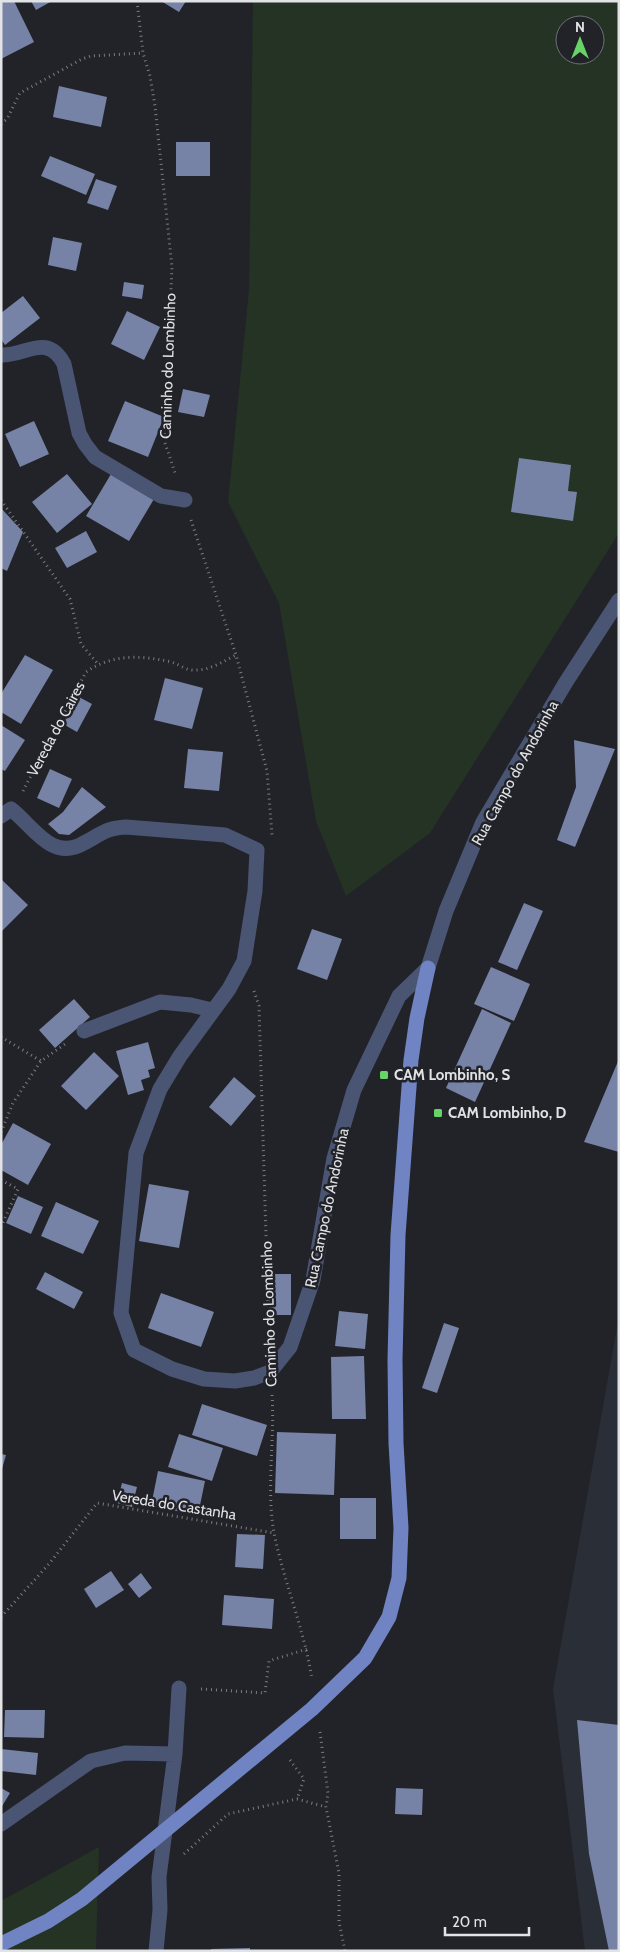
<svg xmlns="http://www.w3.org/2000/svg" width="620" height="1952" font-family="Cabin,sans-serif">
<rect width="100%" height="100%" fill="#222328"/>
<path fill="#2a2e37" d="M 619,1316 L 619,1951 L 585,1951 L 553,1689 Z"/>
<path fill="#243323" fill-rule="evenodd" d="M 253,1 L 619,1 L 619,533 L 430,833 L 346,896 L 316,821 L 279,603 L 228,502 L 249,289 ZM 565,25 L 595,25 L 595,55 L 565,55 Z
M 99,1847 L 96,1951 L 1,1951 L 1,1901 Z"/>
<path fill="#7682a6" d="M 1,1 L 14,1 L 34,42 L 1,59 Z
M 31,1 L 52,1 L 36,10 Z
M 161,1 L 186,1 L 179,12 Z
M 59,86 L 107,97 L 101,127 L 53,117 Z
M 176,142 L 210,142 L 210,176 L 176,176 Z
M 50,156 L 95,174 L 86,195 L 41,176 Z
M 96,179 L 117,186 L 108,210 L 87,203 Z
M 53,237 L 82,243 L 76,271 L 48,265 Z
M 124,282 L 144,285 L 142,299 L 122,296 Z
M 23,296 L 40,318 L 5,345 L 1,339 L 1,313 Z
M 127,311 L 160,327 L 144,360 L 111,344 Z
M 183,389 L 210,395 L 204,417 L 178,412 Z
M 125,401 L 164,417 L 148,457 L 108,441 Z
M 34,421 L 49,454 L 20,467 L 5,434 Z
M 519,458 L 571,465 L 568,491 L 577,492 L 573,521 L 511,512 Z
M 67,474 L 92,504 L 57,533 L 32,502 Z
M 111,474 L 154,499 L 129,541 L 86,516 Z
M 1,508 L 23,532 L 7,571 L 1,568 Z
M 86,531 L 97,552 L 67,568 L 55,548 Z
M 25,655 L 53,670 L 21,724 L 1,712 L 1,694 Z
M 165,678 L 203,688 L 192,729 L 154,720 Z
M 79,697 L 92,704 L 77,732 L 63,724 Z
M 1,725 L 25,740 L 5,771 L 1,769 Z
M 574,740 L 615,749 L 575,847 L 557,840 L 576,787 Z
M 188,749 L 223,752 L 219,791 L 184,788 Z
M 50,769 L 72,779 L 59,808 L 37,798 Z
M 82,787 L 106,807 L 69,835 L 59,834 L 48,824 L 63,812 Z
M 1,879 L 28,905 L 1,932 Z
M 524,903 L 543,911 L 517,970 L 498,962 Z
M 312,929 L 342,939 L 327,980 L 297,969 Z
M 491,967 L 530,984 L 514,1021 L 474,1004 Z
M 74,999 L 90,1017 L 55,1048 L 39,1030 Z
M 482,1009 L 511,1023 L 475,1102 L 446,1088 Z
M 148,1042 L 155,1068 L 148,1070 L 150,1077 L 141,1080 L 144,1090 L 128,1095 L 116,1051 Z
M 94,1052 L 119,1076 L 86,1110 L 61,1086 Z
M 619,1059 L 619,1152 L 584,1142 Z
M 234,1077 L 256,1096 L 231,1126 L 209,1107 Z
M 13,1123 L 51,1144 L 28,1185 L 1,1170 L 1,1145 Z
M 149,1184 L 189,1191 L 179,1248 L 139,1241 Z
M 18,1196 L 43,1207 L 31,1234 L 6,1223 Z
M 56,1202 L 99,1221 L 83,1254 L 41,1236 Z
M 45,1272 L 83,1292 L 74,1309 L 36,1289 Z
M 269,1274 L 291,1274 L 291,1315 L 269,1315 Z
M 161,1293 L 214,1312 L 201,1347 L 148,1328 Z
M 339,1311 L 368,1314 L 365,1349 L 335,1346 Z
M 444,1323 L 459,1328 L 437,1393 L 422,1388 Z
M 364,1356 L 366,1419 L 332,1419 L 331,1357 Z
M 202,1404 L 267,1425 L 257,1456 L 192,1435 Z
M 277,1432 L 336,1434 L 334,1495 L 275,1493 Z
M 179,1434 L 223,1448 L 212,1481 L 168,1467 Z
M 1,1454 L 6,1455 L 2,1469 L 1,1469 Z
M 158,1471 L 205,1481 L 198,1515 L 151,1506 Z
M 122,1483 L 137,1487 L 132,1507 L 117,1503 Z
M 340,1498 L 376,1498 L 376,1539 L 340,1539 Z
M 237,1534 L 265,1535 L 263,1569 L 235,1567 Z
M 111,1571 L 124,1590 L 96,1608 L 84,1589 Z
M 141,1573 L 152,1588 L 139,1598 L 128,1584 Z
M 224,1595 L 274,1599 L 272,1629 L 222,1625 Z
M 5,1710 L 45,1710 L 44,1738 L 4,1737 Z
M 577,1720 L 619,1725 L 619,1951 L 609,1951 L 589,1854 Z
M 1,1749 L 38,1753 L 36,1775 L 1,1771 Z
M 1,1788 L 10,1793 L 1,1808 Z
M 396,1788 L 423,1789 L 422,1815 L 395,1814 Z
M 250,1948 L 250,1951 L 211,1951 L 211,1949 Z"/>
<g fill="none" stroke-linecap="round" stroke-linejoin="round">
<path stroke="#7b7d81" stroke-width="3" stroke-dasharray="1 4" stroke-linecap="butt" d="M 137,1 L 143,53 L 150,76 L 155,106 L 172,267 L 164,440 L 176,476
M 1,124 L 7,119 L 20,93 L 82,59 L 91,56 L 143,53
M 1,500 L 70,599 L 81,644 L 98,664
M 191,520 L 236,655 L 267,771 L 272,835
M 23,791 L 86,672 C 112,654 141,655 171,662 C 179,664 185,670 193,670 C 209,671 222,662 236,655
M 254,991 L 259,1006 L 269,1336
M 1,1037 L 41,1061
M 1,1132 L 13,1103 L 41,1061 L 68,1042
M 1,1180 L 18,1189 L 1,1227
M 272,1395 C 275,1440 266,1488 274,1533 C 284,1582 304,1629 312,1679
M 1,1617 L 49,1564 L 97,1503 L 274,1533
M 201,1689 L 265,1693 L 269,1661 L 307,1649
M 320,1732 L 328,1793 L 326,1807 L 339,1873 L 339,1922 L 345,1951
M 290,1760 L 304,1779 L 297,1799
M 184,1854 L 228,1814 L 297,1799 L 326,1807"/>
<path stroke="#4a5473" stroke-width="15" d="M 1,355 C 26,356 47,332 64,364 L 79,433 L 85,444 L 95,457 L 161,496 L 185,500
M 1,816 L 11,809 C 34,827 52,862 84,843 C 101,834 106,828 126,827 L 225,835 L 257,850 L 255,891 L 244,961 L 229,989 L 180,1056 L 160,1089 L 136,1153 L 121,1313 L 134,1350 L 172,1369 L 204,1379 L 235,1381 L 254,1378 L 270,1372 L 290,1347 L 313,1280 L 334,1158 L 354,1090 L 399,996 L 428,968 L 446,911 L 483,822 L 566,682 L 619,600
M 84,1031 L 160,1002 L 191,1005 L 212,1010
M 1,1824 L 91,1761 L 125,1753 L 175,1754
M 156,1951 L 160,1910 L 159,1877 L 175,1754 L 179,1688"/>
<path stroke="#7084c3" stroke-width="15" d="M 1,1944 L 48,1921 L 82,1899 L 312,1709 L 365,1658 L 389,1617 L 399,1578 L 401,1528 L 396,1443 L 395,1360 L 398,1235 L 411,1060 L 417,1018 L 428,968"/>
</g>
<g fill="#66d466" stroke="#222328" stroke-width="2">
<rect x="379" y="1070" width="10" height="10" rx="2.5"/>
<rect x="433" y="1108" width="10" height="10" rx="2.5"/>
</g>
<g text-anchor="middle" stroke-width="5" stroke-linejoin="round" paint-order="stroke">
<g font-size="15" fill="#e1e3e6" stroke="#222328">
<text transform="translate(168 366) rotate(-88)" y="5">Caminho do Lombinho</text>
<text transform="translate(56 729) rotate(-62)" y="5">Vereda do Caires</text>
<text transform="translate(515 773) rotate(-61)" y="5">Rua Campo do Andorinha</text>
<text transform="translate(327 1208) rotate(-78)" y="5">Rua Campo do Andorinha</text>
<text transform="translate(269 1314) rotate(-92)" y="5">Caminho do Lombinho</text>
<text transform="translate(174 1505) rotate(9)" y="5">Vereda do Castanha</text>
</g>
<g font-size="15" font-weight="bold" fill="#e1e3e6" stroke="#222328" text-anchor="start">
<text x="394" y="1080">CAM Lombinho, S</text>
<text x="448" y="1118">CAM Lombinho, D</text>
</g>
</g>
<rect width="620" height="1952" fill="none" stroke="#e1e3e6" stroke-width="5"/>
<g transform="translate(580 40)"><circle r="24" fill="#222328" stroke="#6e7074"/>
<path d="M0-4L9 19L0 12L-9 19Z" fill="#66d466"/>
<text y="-8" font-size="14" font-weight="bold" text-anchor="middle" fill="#e1e3e6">N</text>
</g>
<path d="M445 1927v8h84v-8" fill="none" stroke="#e1e3e6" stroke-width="2.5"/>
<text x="452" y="1927" font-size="15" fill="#e1e3e6" stroke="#222328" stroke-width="4" paint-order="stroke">20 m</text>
</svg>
